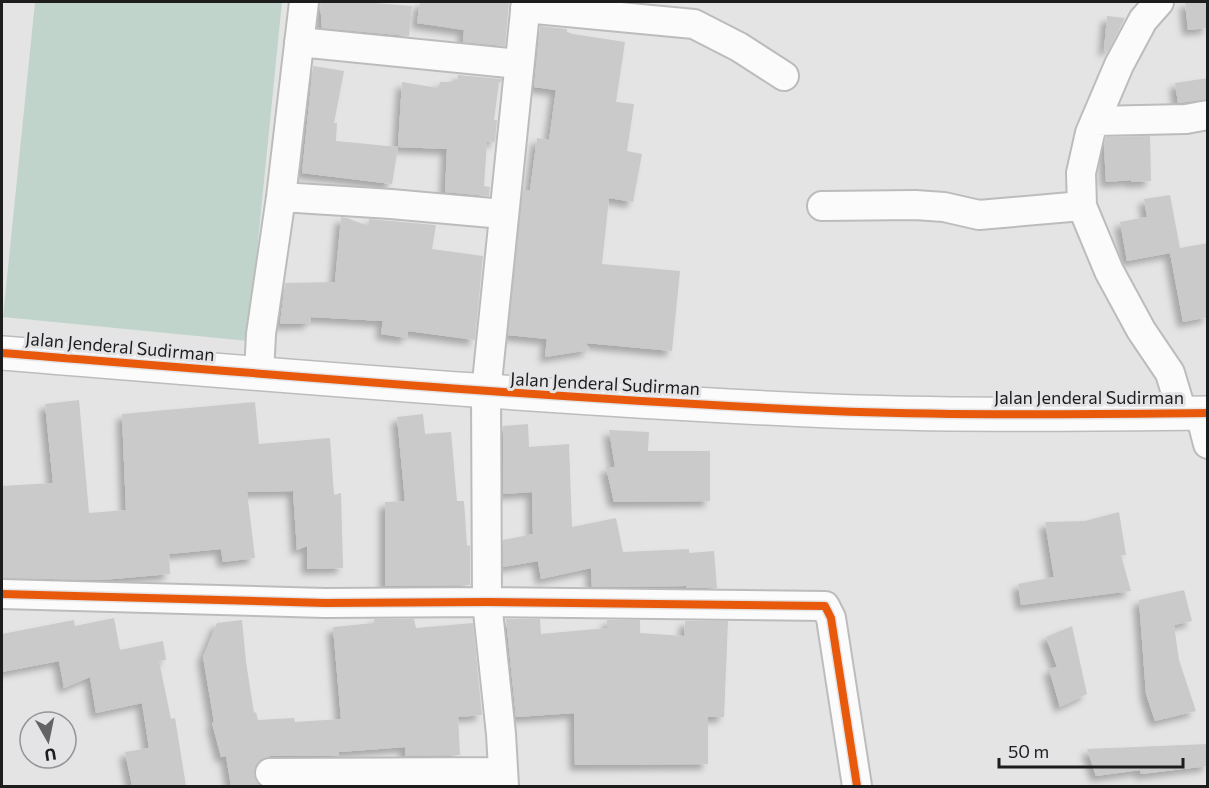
<svg xmlns="http://www.w3.org/2000/svg" width="1209" height="788" font-family="Commissioner,sans-serif">
<defs>
<filter id="shadow"><feDropShadow dx="-5.5" dy="5.5" stdDeviation="3" flood-color="#0004"/></filter>
</defs>
<rect width="100%" height="100%" fill="#e4e4e5"/>
<path fill="#c1d4cb" d="M 35,2 L 282,2 L 248,341 L 3,317 Z"/>
<path fill="#cacacb" filter="url(#shadow)" d="M 320,2 L 362,2 L 412,6 L 409,36 L 322,28 Z
M 420,2 L 509,2 L 505,46 L 463,42 L 464,30 L 417,23 Z
M 1185,2 L 1208,2 L 1208,28 L 1188,30 Z
M 1107,16 L 1125,18 L 1108,51 L 1104,50 Z
M 540,26 L 567,29 L 567,32 L 573,34 L 625,42 L 616,102 L 634,104 L 627,151 L 642,154 L 633,202 L 609,198 L 602,264 L 680,271 L 672,351 L 586,343 L 590,350 L 545,357 L 547,339 L 508,335 L 523,190 L 530,190 L 537,138 L 549,140 L 556,90 L 534,87 Z
M 313,66 L 344,71 L 334,123 L 337,123 L 336,141 L 398,147 L 392,184 L 302,173 Z
M 458,75 L 502,79 L 501,83 L 499,82 L 494,120 L 497,120 L 495,142 L 487,141 L 484,186 L 490,187 L 489,196 L 445,192 L 447,149 L 398,147 L 402,82 L 438,88 L 440,82 L 457,82 Z
M 1208,78 L 1208,99 L 1178,103 L 1175,83 Z
M 1150,136 L 1151,181 L 1131,182 L 1131,180 L 1106,182 L 1104,146 L 1106,137 Z
M 1170,195 L 1180,248 L 1208,243 L 1208,317 L 1183,322 L 1170,253 L 1127,261 L 1120,222 L 1147,217 L 1144,199 Z
M 341,217 L 347,218 L 368,226 L 369,219 L 436,225 L 432,249 L 483,256 L 475,340 L 408,331 L 407,338 L 381,334 L 383,321 L 311,317 L 310,323 L 280,324 L 285,283 L 335,282 Z
M 79,400 L 89,513 L 126,510 L 122,414 L 255,402 L 259,444 L 330,438 L 334,495 L 341,493 L 343,568 L 307,569 L 307,546 L 297,550 L 293,491 L 247,492 L 255,558 L 223,562 L 221,549 L 169,554 L 170,574 L 102,580 L 2,578 L 2,486 L 53,483 L 45,404 Z
M 423,414 L 425,434 L 451,432 L 457,501 L 464,501 L 467,546 L 470,545 L 470,585 L 385,586 L 385,502 L 405,501 L 397,417 Z
M 528,424 L 529,447 L 569,444 L 572,527 L 616,518 L 623,552 L 689,549 L 689,553 L 714,551 L 717,588 L 686,588 L 686,586 L 592,587 L 591,568 L 541,579 L 538,561 L 503,567 L 503,540 L 533,534 L 532,492 L 503,494 L 503,426 Z
M 609,430 L 649,432 L 648,451 L 710,451 L 710,501 L 614,502 L 606,467 L 615,467 Z
M 1119,512 L 1126,555 L 1121,555 L 1131,591 L 1021,605 L 1018,584 L 1054,577 L 1045,522 L 1085,521 Z
M 1184,590 L 1192,621 L 1174,625 L 1179,660 L 1196,711 L 1155,721 L 1146,694 L 1139,600 Z
M 114,618 L 120,650 L 163,641 L 166,660 L 159,661 L 171,719 L 175,718 L 186,786 L 132,786 L 125,752 L 149,748 L 142,703 L 96,713 L 90,677 L 64,688 L 59,661 L 2,672 L 2,634 L 74,620 L 75,626 Z
M 374,619 L 414,619 L 416,628 L 473,623 L 482,715 L 458,717 L 460,755 L 405,756 L 405,747 L 339,752 L 339,756 L 270,756 L 261,759 L 255,765 L 254,774 L 256,781 L 261,786 L 231,786 L 226,756 L 221,757 L 212,723 L 214,722 L 203,657 L 217,623 L 242,620 L 246,662 L 254,713 L 256,712 L 258,720 L 294,718 L 295,722 L 341,719 L 333,627 L 374,623 Z
M 506,619 L 540,619 L 541,634 L 607,628 L 607,620 L 640,620 L 640,633 L 684,636 L 685,621 L 728,621 L 724,717 L 708,717 L 708,764 L 575,765 L 574,713 L 516,717 Z
M 1072,626 L 1087,694 L 1060,707 L 1049,669 L 1057,667 L 1046,637 Z
M 1208,744 L 1208,766 L 1141,774 L 1140,770 L 1096,776 L 1087,749 Z"/>
<g fill="none" stroke-linecap="round" stroke-linejoin="round">
<g stroke="#bcbcbd" stroke-width="32">
<path id="minor" d="M 525,8 L 694,24 L 739,47 L 784,76
M 299,42 L 519,64
M 1095,121 L 1186,119 L 1208,115
M 281,197 L 391,204 L 503,214
M 822,206 L 915,205 L 944,207 L 979,215 L 1082,206 L 1109,271 L 1141,330 L 1170,373 L 1182,413
M 1082,206 L 1081,173 L 1090,133 L 1119,65 L 1143,20 L 1159,2
M 259,373 L 261,334 L 281,197 L 304,2
M 1200,413 L 1208,444
M 2,594 L 325,603 L 487,602 L 825,606 L 831,618 L 857,786
M 270,773 L 503,772
M 504,786 L 501,734 L 487,602 L 486,392 L 526,2"/>
</g>
<g stroke="#bcbcbd" stroke-width="36">
<path id="primary" d="M 2,353 C 278,375 554,399 831,411 C 956,416 1082,414 1208,413"/>
</g>
<use href="#minor" stroke="#fbfbfb" stroke-width="28"/>
<use href="#primary" stroke="#fbfbfb" stroke-width="33"/>
<g stroke="#e4e3e6" stroke-width="11">
<path id="cycleway" d="M 2,353 C 278,375 554,399 831,411 C 956,416 1082,414 1208,413
M 2,594 L 325,603 L 487,602 L 825,606 L 831,618 L 857,786"/>
</g>
<use href="#cycleway" stroke="#e8590c" stroke-width="8"/>
</g>
<g text-anchor="middle" stroke-width="6" stroke-linejoin="round" paint-order="stroke">
<g font-size="18" fill="#1d1d1e" stroke="#e4e3e6">
<text transform="translate(120 347) rotate(5)" y="6">Jalan Jenderal Sudirman</text>
<text transform="translate(605 384) rotate(3)" y="6">Jalan Jenderal Sudirman</text>
<text x="1089" y="404">Jalan Jenderal Sudirman</text>
</g>
</g>
<rect width="1209" height="788" fill="none" stroke="#1d1d1e" stroke-width="6"/>
<g transform="translate(48 740) rotate(171)"><circle r="28" fill="#e4e3e6" stroke="#949496" stroke-width="1.5"/>
<path d="M0-4.5L10 22L0 15L-10 22Z" fill="#636364"/>
<text y="-9" font-size="16" font-weight="bold" text-anchor="middle" fill="#1d1d1e">U</text>
</g>
<path d="M999 758v9h184v-9" fill="none" stroke="#1d1d1e" stroke-width="3"/>
<text x="1008" y="758" font-size="18" fill="#1d1d1e" stroke="#e4e3e6" stroke-width="4.5" paint-order="stroke">50 m</text>
</svg>
